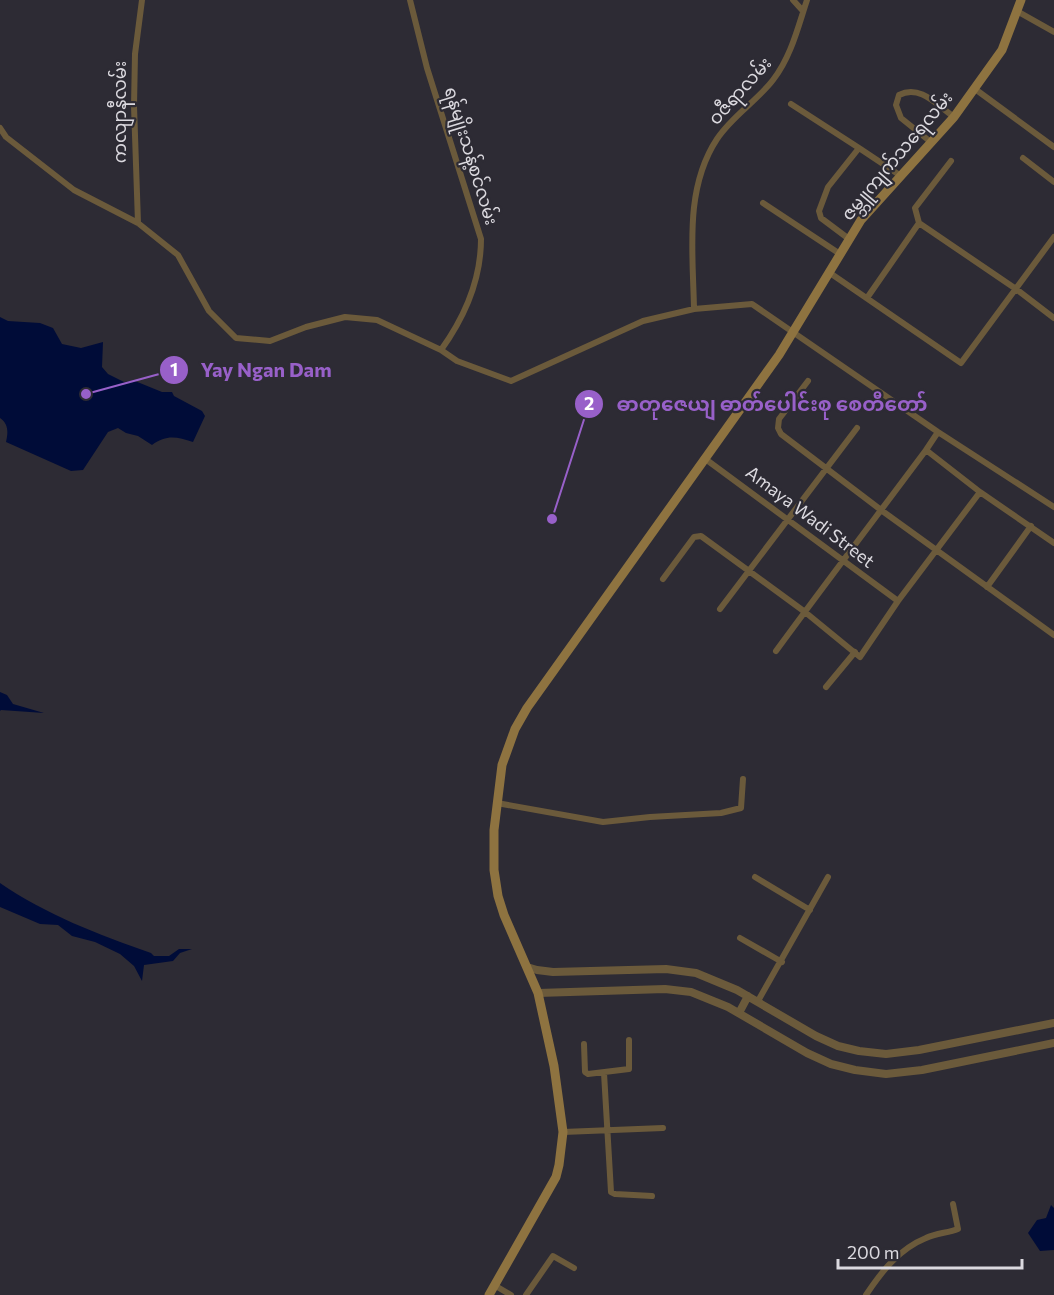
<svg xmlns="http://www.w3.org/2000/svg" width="1054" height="1295" font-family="Commissioner,'Noto Sans Myanmar',sans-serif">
<rect width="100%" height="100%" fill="#2d2b34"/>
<path fill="#000c38" d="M 0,317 L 8,321 L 40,323 L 53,328 L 62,344 L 81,348 L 103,342 L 102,367 L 108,374 L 124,382 L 135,381 L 162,392 L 172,392 L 174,396 L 202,411 L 205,416 L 193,442 C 177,437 167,434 152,445 L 138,436 L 126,433 L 118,428 L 108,432 L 83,470 L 71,471 L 6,442 C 8,433 9,424 0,418 Z
M 0,692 L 7,695 L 13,704 L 44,713 L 1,710 L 0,711 Z
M 0,883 C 45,914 99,935 151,953 L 154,956 L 169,956 L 179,949 L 192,949 L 180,953 L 173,961 L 144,965 L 142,981 L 134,966 L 120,954 L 95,942 L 72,936 L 58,925 L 40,924 L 0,907 Z
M 1051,1205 L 1054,1208 L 1054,1250 L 1040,1251 L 1028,1233 L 1037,1220 L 1046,1218 Z"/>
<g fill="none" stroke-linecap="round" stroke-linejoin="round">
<path stroke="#6b5a3b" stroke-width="6" d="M 410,0 L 427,68 L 481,239 C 481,279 464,318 441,350
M 793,0 L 803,11
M 1017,11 L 1054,32
M 975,89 L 1054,147
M 791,104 L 859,148 L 828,187 L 819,211 L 821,218 L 849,239
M 0,128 L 6,137 L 74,190 L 138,223 L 178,255 L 209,311 L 236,338 L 270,341 L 306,327 L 345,317 L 377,320 L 441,350 L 457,361 L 511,381 L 643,321 L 694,309 L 752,304 L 938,432 L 1054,507
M 932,143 L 901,118 L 896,105 L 899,95 C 920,84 937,105 954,117
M 859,148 L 901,176
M 1023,158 L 1054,182
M 763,203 L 840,254
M 138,223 L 134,106 L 135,54 L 142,0
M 919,223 L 1016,289 L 1054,318
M 830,273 L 961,363 L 1054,237
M 867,298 L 919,223 L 915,208 L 951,161
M 694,309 C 693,253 684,189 717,139 C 732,116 757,101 773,80 C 791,57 798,27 807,0
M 808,381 L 779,419 L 778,428 L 781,434 L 881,510 L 1054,635
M 926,450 L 938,432
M 704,458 L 898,601
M 980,492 L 1054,543
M 663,579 L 694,537 L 701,536 L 805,612 L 860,657 L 898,601 L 980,492 L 926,450 C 876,517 825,584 776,651
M 987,587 L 1031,526
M 720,609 L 857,428
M 826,687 L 855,652
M 497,803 L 603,822 L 650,817 L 721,813 L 741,808 L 743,779
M 755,877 L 810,910
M 740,938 L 782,962
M 758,1001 L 828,877
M 584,1044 L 585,1072 L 588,1074 L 629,1069 L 629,1040
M 604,1073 L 611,1192 L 615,1194 L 652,1196
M 563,1132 L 663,1128
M 494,1285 L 511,1295
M 526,1295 L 553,1256 L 574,1268
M 866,1295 C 882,1271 899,1249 926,1238 C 936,1233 948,1233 958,1229 L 953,1204"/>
<path stroke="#6b5a3b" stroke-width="8" d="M 527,967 L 537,970 L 553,972 L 666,969 L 696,973 L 737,990 L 816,1036 L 838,1046 L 859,1051 L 886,1054 L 919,1050 L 1054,1023
M 538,993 L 665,989 L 691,992 L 728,1007 L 807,1053 L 831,1064 L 855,1070 L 886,1074 L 922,1070 L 1054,1043
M 739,1013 L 748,996"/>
<path stroke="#8e7340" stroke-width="9" d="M 489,1295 L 556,1177 L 559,1165 L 563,1132 L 554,1066 L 538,993 L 504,915 L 498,896 L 494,870 L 494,830 L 502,765 L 515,729 L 527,708 L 779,355 L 861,220 L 954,117 L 1002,50 L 1021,0"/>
</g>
<g text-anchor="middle" stroke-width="4.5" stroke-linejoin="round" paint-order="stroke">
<g font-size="18" fill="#dbd9df" stroke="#2d2b34">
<text transform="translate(740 91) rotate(-48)" y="6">ဝဇီရာလမ်း</text>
<text transform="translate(120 112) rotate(-90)" y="6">ကလျာနီလမ်း</text>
<text transform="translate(471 156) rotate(73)" y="6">ရန်မျိုးသန့်စင်လမ်း</text>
<text transform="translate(897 156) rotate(-50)" y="6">ဇမ္ဘူကျက်သရေလမ်း</text>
<text transform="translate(810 517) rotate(37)" y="6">Amaya Wadi Street</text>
</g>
</g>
<path fill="none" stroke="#9860c9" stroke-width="2" d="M86 394L174 370M552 519L589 404"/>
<g fill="#9860c9" stroke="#2d2b34" stroke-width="2">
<circle cx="86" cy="394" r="6"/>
<circle cx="552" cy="519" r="6"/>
<circle cx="174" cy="370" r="15"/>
<circle cx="589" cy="404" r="15"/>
</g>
<g font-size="18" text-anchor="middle" font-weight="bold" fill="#fff">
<text x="174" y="376">1</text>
<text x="589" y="410">2</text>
</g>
<g font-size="20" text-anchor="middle" font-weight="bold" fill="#9860c9" stroke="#2d2b34" stroke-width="4.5" stroke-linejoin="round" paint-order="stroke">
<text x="266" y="377">Yay Ngan Dam</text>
<text x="772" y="411">ဓာတုဇေယျ ဓာတ်ပေါင်းစု စေတီတော်</text>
</g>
<path d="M838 1259v9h184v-9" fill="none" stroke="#dbd9df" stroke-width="3"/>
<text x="847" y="1259" font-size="18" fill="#dbd9df" stroke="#2d2b34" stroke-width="4.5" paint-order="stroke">200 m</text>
</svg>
